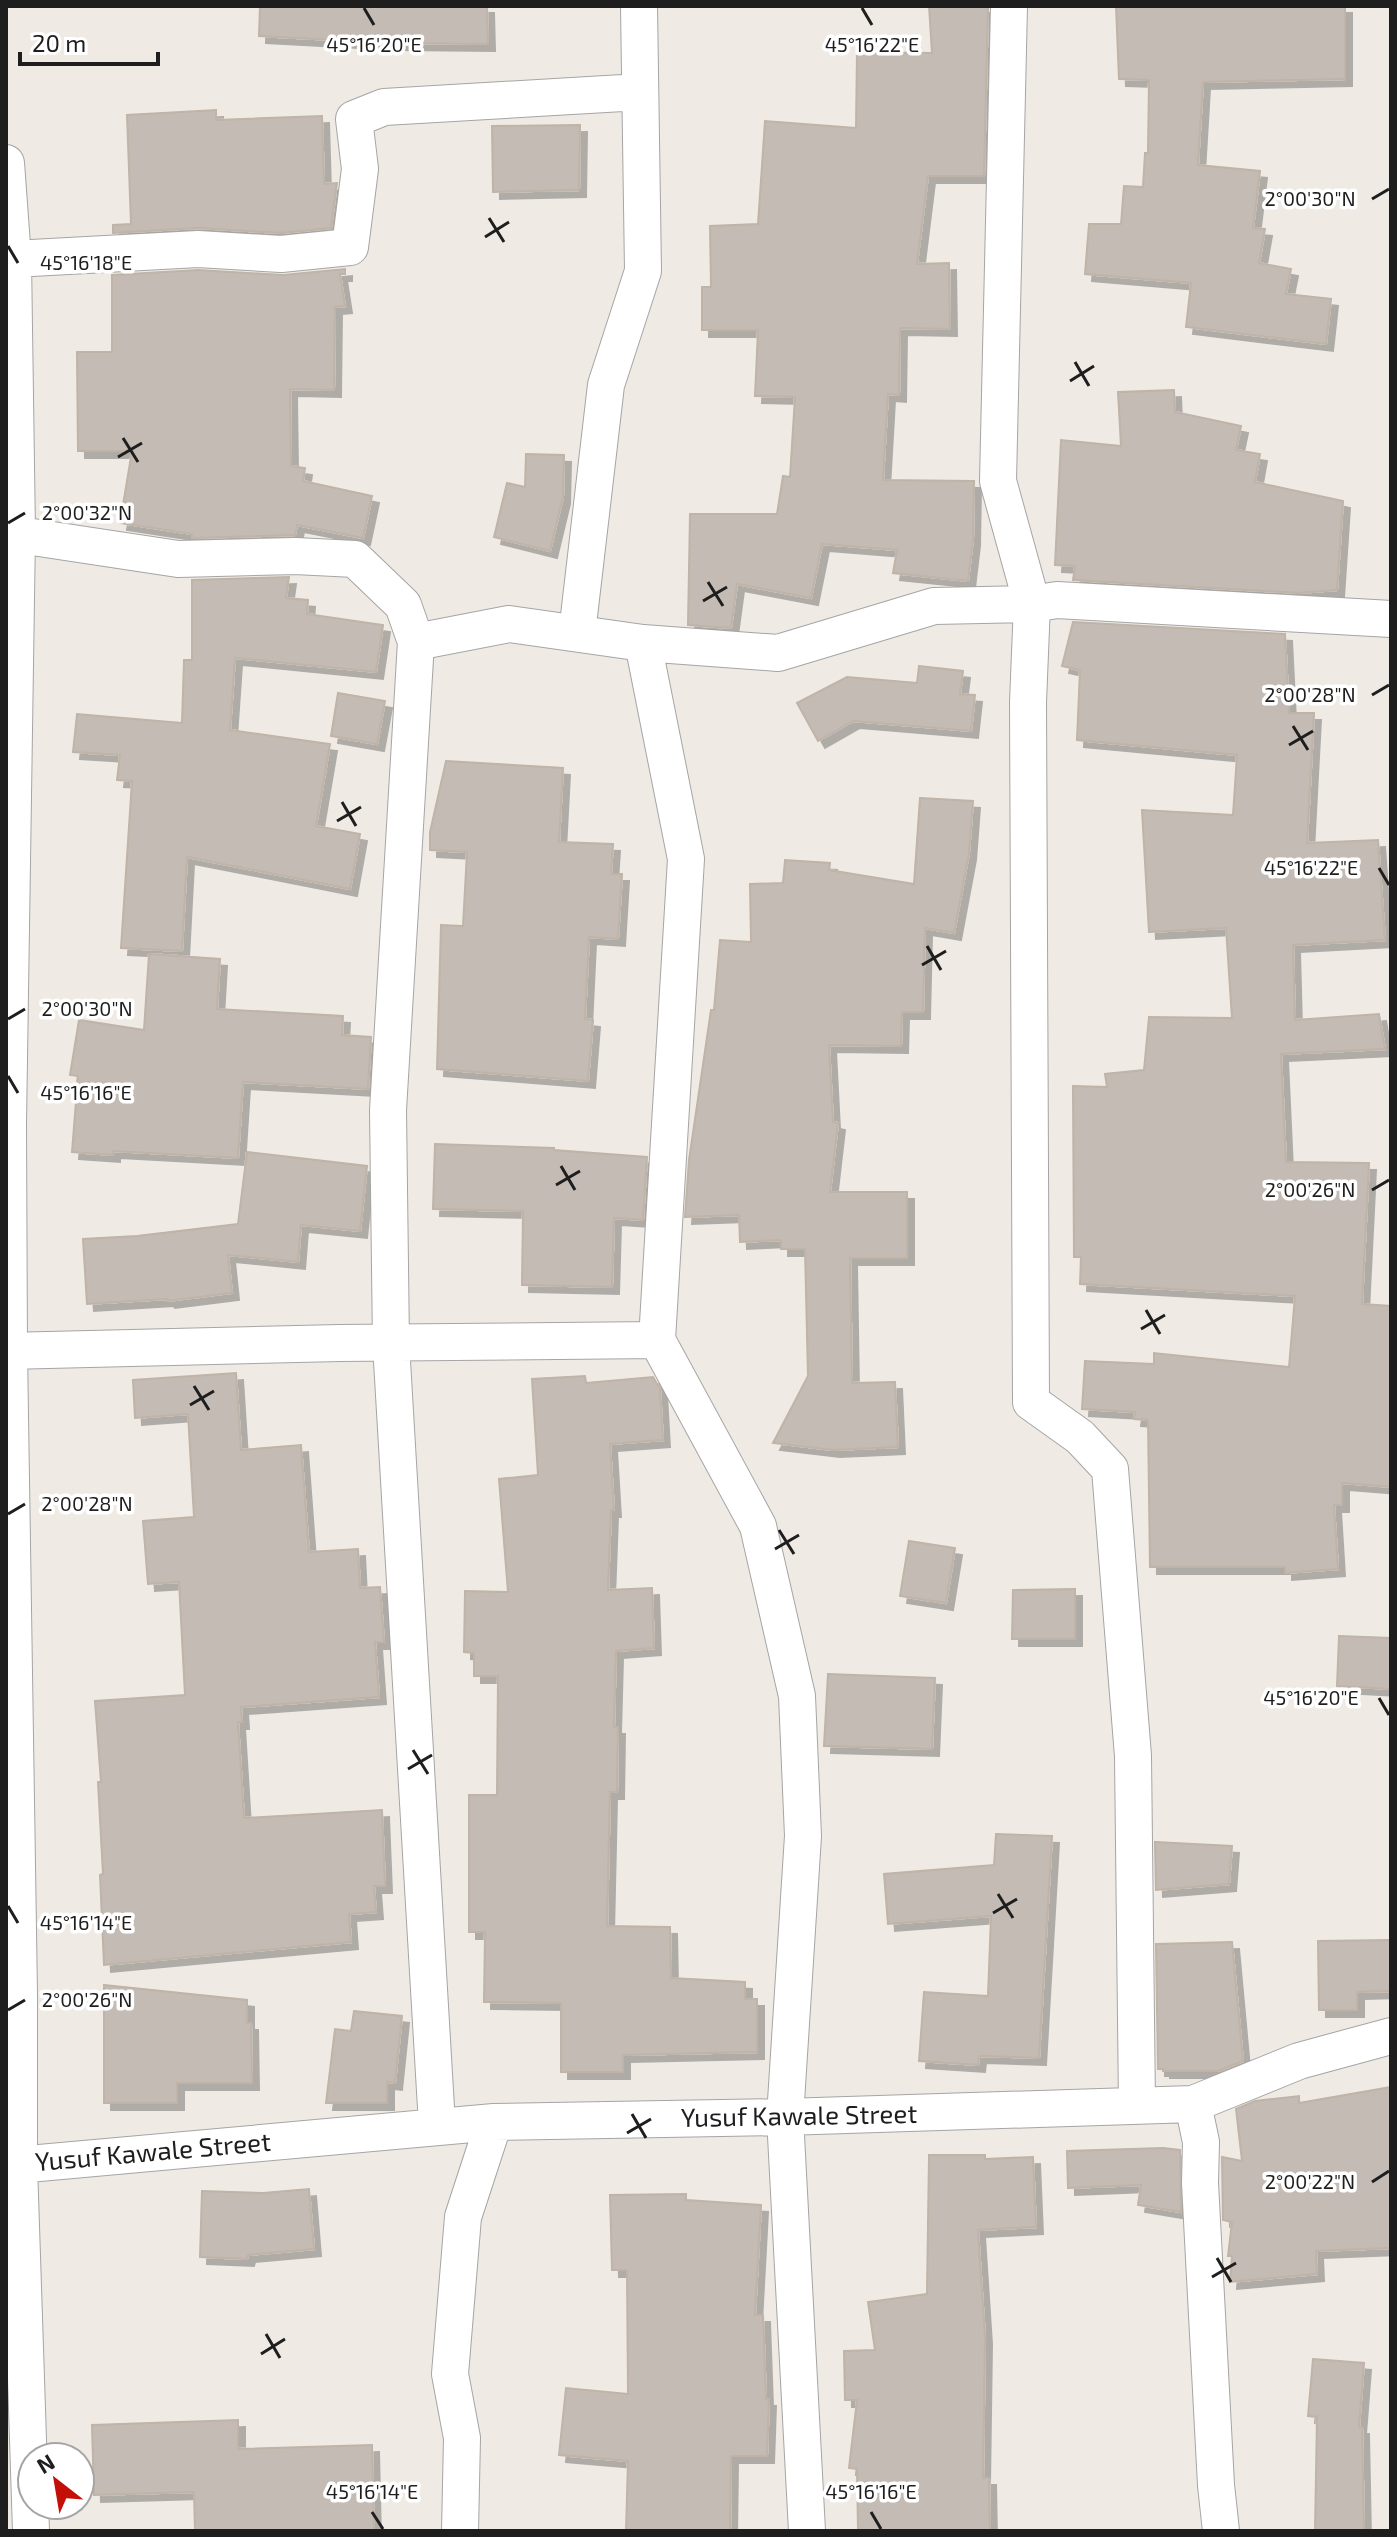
<svg xmlns="http://www.w3.org/2000/svg" width="1397" height="2537" font-family="'Exo 2',sans-serif">
<defs>
<filter id="shadow"><feDropShadow dx="7" dy="7" stdDeviation="0" flood-color="#0004"/></filter>
</defs>
<rect width="100%" height="100%" fill="#efebe4"/>
<path fill="#c3bbb4" stroke="#c0b3a7" stroke-width="2" filter="url(#shadow)" d="M 260,6 L 487,6 L 488,44 L 390,43 L 259,36 Z
M 929,6 L 988,6 L 984,176 L 928,176 L 917,264 L 949,263 L 950,329 L 900,328 L 899,395 L 888,394 L 883,480 L 974,481 L 973,539 L 968,581 L 893,573 L 897,550 L 822,544 L 811,598 L 737,584 L 731,628 L 688,625 L 690,514 L 777,514 L 783,476 L 790,477 L 795,397 L 755,396 L 758,330 L 702,330 L 702,287 L 711,287 L 710,226 L 758,224 L 765,121 L 856,128 L 857,52 L 932,53 Z
M 1116,6 L 1345,6 L 1345,79 L 1203,82 L 1198,165 L 1260,171 L 1253,228 L 1265,229 L 1259,263 L 1291,269 L 1286,294 L 1331,299 L 1326,344 L 1186,327 L 1191,283 L 1085,274 L 1089,224 L 1121,224 L 1124,186 L 1143,187 L 1145,153 L 1148,153 L 1149,80 L 1119,79 Z
M 216,110 L 216,120 L 322,116 L 324,184 L 337,183 L 331,228 L 281,233 L 197,228 L 113,233 L 113,225 L 131,224 L 127,115 Z
M 580,125 L 579,190 L 493,192 L 492,126 Z
M 345,269 L 345,274 L 340,274 L 345,306 L 335,307 L 334,390 L 290,389 L 291,466 L 305,468 L 303,481 L 372,496 L 363,538 L 297,525 L 295,535 L 192,538 L 192,534 L 120,523 L 132,451 L 78,451 L 77,352 L 112,352 L 112,275 L 198,270 L 283,275 Z
M 1174,390 L 1175,412 L 1241,426 L 1236,450 L 1260,454 L 1255,482 L 1343,501 L 1337,590 L 1299,593 L 1073,580 L 1075,566 L 1055,565 L 1061,440 L 1121,446 L 1118,392 Z
M 526,454 L 564,455 L 563,497 L 550,551 L 494,537 L 507,483 L 525,487 Z
M 289,577 L 286,598 L 308,600 L 307,614 L 383,625 L 376,672 L 235,658 L 230,730 L 330,744 L 316,826 L 360,834 L 350,889 L 187,857 L 182,951 L 121,948 L 132,781 L 117,780 L 120,755 L 73,752 L 77,714 L 182,723 L 184,660 L 192,660 L 192,580 Z
M 1073,622 L 1285,634 L 1289,713 L 1314,713 L 1307,843 L 1378,840 L 1385,940 L 1293,945 L 1295,1020 L 1379,1014 L 1385,1049 L 1281,1054 L 1286,1162 L 1369,1163 L 1362,1304 L 1391,1306 L 1391,1487 L 1342,1483 L 1342,1505 L 1334,1505 L 1338,1569 L 1285,1573 L 1285,1567 L 1150,1567 L 1148,1420 L 1134,1419 L 1135,1412 L 1082,1409 L 1085,1361 L 1154,1364 L 1154,1353 L 1289,1367 L 1295,1296 L 1080,1284 L 1081,1257 L 1074,1257 L 1073,1086 L 1107,1087 L 1105,1074 L 1144,1070 L 1149,1017 L 1232,1018 L 1226,928 L 1149,932 L 1142,810 L 1233,815 L 1237,755 L 1077,740 L 1080,670 L 1062,666 Z
M 919,666 L 963,671 L 960,694 L 975,695 L 971,731 L 853,721 L 818,741 L 797,703 L 847,677 L 917,683 Z
M 338,693 L 385,701 L 377,744 L 331,736 Z
M 446,761 L 563,768 L 559,842 L 613,844 L 611,874 L 622,874 L 618,939 L 589,937 L 585,1019 L 593,1020 L 588,1081 L 437,1069 L 441,925 L 463,926 L 467,852 L 430,850 L 430,832 Z
M 920,798 L 973,801 L 969,853 L 954,933 L 925,928 L 923,1012 L 902,1012 L 901,1046 L 829,1045 L 833,1122 L 838,1123 L 830,1192 L 907,1192 L 907,1258 L 850,1258 L 852,1383 L 895,1382 L 898,1447 L 833,1450 L 773,1443 L 808,1376 L 805,1249 L 781,1249 L 781,1240 L 740,1242 L 739,1215 L 685,1217 L 689,1160 L 711,1010 L 714,1010 L 720,940 L 751,942 L 750,884 L 783,883 L 785,860 L 830,863 L 829,870 L 914,884 Z
M 149,954 L 220,959 L 217,1009 L 343,1016 L 342,1035 L 371,1037 L 368,1089 L 243,1082 L 238,1158 L 113,1151 L 113,1155 L 72,1152 L 78,1076 L 70,1075 L 79,1020 L 144,1030 Z
M 435,1144 L 554,1148 L 554,1150 L 647,1157 L 643,1220 L 614,1218 L 612,1287 L 522,1285 L 523,1211 L 433,1209 Z
M 247,1152 L 367,1166 L 360,1231 L 301,1225 L 298,1262 L 228,1255 L 232,1293 L 168,1301 L 167,1299 L 87,1304 L 83,1239 L 137,1236 L 238,1224 Z
M 236,1373 L 241,1450 L 301,1445 L 309,1552 L 358,1549 L 360,1588 L 380,1587 L 384,1642 L 375,1642 L 379,1697 L 241,1707 L 242,1722 L 238,1722 L 244,1818 L 382,1810 L 385,1886 L 374,1886 L 376,1912 L 349,1914 L 351,1942 L 104,1965 L 100,1875 L 103,1874 L 98,1782 L 101,1782 L 95,1701 L 185,1695 L 179,1582 L 148,1584 L 143,1521 L 194,1517 L 188,1414 L 135,1418 L 133,1380 Z
M 585,1376 L 586,1383 L 653,1377 L 660,1389 L 663,1440 L 610,1444 L 614,1510 L 611,1510 L 608,1590 L 652,1588 L 654,1648 L 616,1651 L 614,1727 L 618,1727 L 617,1792 L 610,1792 L 607,1926 L 670,1927 L 671,1978 L 745,1982 L 745,1999 L 757,1999 L 757,2052 L 623,2055 L 623,2072 L 561,2072 L 561,2003 L 484,2002 L 485,1932 L 469,1932 L 469,1795 L 497,1795 L 498,1676 L 474,1676 L 474,1653 L 464,1652 L 465,1591 L 508,1592 L 499,1479 L 538,1475 L 532,1379 Z
M 909,1541 L 955,1548 L 946,1603 L 900,1596 Z
M 1075,1589 L 1075,1639 L 1012,1639 L 1013,1590 Z
M 1339,1636 L 1391,1638 L 1391,1689 L 1337,1686 Z
M 828,1674 L 935,1678 L 932,1749 L 824,1746 Z
M 996,1834 L 1052,1836 L 1039,2058 L 979,2056 L 978,2065 L 919,2061 L 924,1992 L 988,1996 L 991,1916 L 888,1924 L 884,1874 L 994,1865 Z
M 1155,1842 L 1232,1846 L 1229,1884 L 1156,1890 Z
M 1390,1940 L 1391,1991 L 1357,1992 L 1357,2010 L 1319,2010 L 1318,1941 Z
M 1232,1942 L 1243,2061 L 1218,2071 L 1163,2071 L 1163,2069 L 1158,2069 L 1156,1944 Z
M 104,1985 L 247,2000 L 247,2023 L 251,2023 L 252,2083 L 177,2083 L 177,2103 L 104,2103 Z
M 354,2011 L 402,2016 L 395,2083 L 387,2082 L 387,2103 L 326,2103 L 335,2029 L 351,2031 Z
M 1391,2087 L 1391,2248 L 1316,2251 L 1317,2274 L 1230,2282 L 1232,2256 L 1228,2256 L 1232,2222 L 1223,2220 L 1222,2157 L 1242,2161 L 1236,2109 L 1255,2101 L 1299,2096 L 1299,2103 Z
M 1163,2148 L 1180,2150 L 1181,2212 L 1138,2205 L 1141,2185 L 1068,2188 L 1067,2151 Z
M 929,2155 L 985,2155 L 985,2159 L 1033,2157 L 1036,2227 L 978,2230 L 985,2337 L 983,2478 L 989,2478 L 990,2531 L 858,2531 L 857,2469 L 849,2468 L 857,2400 L 845,2400 L 844,2351 L 875,2350 L 868,2302 L 927,2294 Z
M 309,2189 L 314,2249 L 248,2255 L 247,2259 L 200,2257 L 202,2191 L 263,2193 Z
M 686,2194 L 686,2200 L 761,2205 L 755,2315 L 763,2315 L 766,2399 L 769,2399 L 767,2456 L 731,2456 L 730,2531 L 626,2531 L 628,2461 L 559,2455 L 566,2388 L 628,2394 L 627,2270 L 612,2270 L 610,2195 Z
M 1313,2359 L 1364,2363 L 1359,2427 L 1362,2427 L 1364,2531 L 1315,2531 L 1317,2417 L 1308,2416 Z
M 238,2420 L 238,2449 L 372,2445 L 374,2531 L 195,2531 L 194,2492 L 94,2495 L 92,2425 Z"/>
<g fill="none" stroke-linecap="round" stroke-linejoin="round">
<g stroke="#a5a5a5" stroke-width="38">
<path id="minor" d="M 6,163 L 13,259 L 17,533 L 8,1125 L 9,1351 L 19,1994 L 19,2165 L 31,2531
M 13,259 L 198,249 L 281,254 L 350,247 L 360,169 L 354,119 L 384,107 L 640,92
M 6,533 L 178,559 L 295,556 L 355,559 L 403,605 L 416,642 L 388,1110 L 391,1344 L 437,2125
M 577,633 L 606,385 L 643,271 L 639,6
M 416,642 L 509,624 L 643,643 L 778,653 L 934,606 L 1032,604 L 998,481 L 1009,6
M 643,643 L 686,859 L 657,1340
M 6,1351 L 340,1343 L 657,1340 L 758,1526 L 797,1696 L 803,1836 L 785,2117 L 807,2531
M 1193,2104 L 1201,2142 L 1200,2183 L 1216,2485 L 1221,2531
M 1137,2106 L 1133,1756 L 1110,1469 L 1080,1437 L 1031,1402 L 1028,702 L 1032,604 L 1057,600 L 1391,619
M 6,2166 L 494,2122 L 785,2117 L 1193,2104 L 1299,2061 L 1391,2036
M 460,2531 L 462,2438 L 450,2374 L 463,2217 L 494,2122"/>
</g>
<use href="#minor" stroke="#fff" stroke-width="36"/>
</g>
<path fill="none" stroke="#1e1e1e" stroke-width="3" d="M 364,8 L 374,25M 862,8 L 872,25M 1372,199 L 1389,189M 489,218 L 504,242M 485,237 L 509,222M 8,246 L 18,263M 1075,362 L 1089,386M 1070,381 L 1094,366M 123,438 L 138,462M 118,457 L 142,443M 8,523 L 25,513M 708,582 L 723,606M 703,601 L 727,587M 1372,695 L 1389,685M 1293,726 L 1308,750M 1289,745 L 1313,731M 342,802 L 356,826M 337,821 L 361,807M 1379,868 L 1389,885M 927,946 L 941,970M 922,965 L 946,951M 8,1019 L 25,1009M 8,1076 L 18,1093M 561,1166 L 575,1190M 556,1185 L 580,1171M 1372,1190 L 1389,1180M 1146,1310 L 1160,1334M 1141,1329 L 1165,1315M 194,1386 L 209,1410M 190,1405 L 214,1391M 8,1514 L 25,1504M 779,1530 L 794,1554M 775,1549 L 799,1535M 1379,1698 L 1389,1715M 413,1750 L 428,1774M 408,1769 L 432,1755M 998,1894 L 1013,1918M 8,1906 L 18,1923M 993,1913 L 1017,1899M 8,2010 L 25,2000M 632,2114 L 646,2138M 627,2133 L 651,2119M 1372,2182 L 1389,2171M 1217,2258 L 1231,2282M 1212,2277 L 1236,2263M 266,2334 L 280,2358M 261,2354 L 285,2339M 372,2512 L 383,2529M 871,2512 L 881,2529"/>
<g text-anchor="middle" stroke-width="7" stroke-linejoin="round" paint-order="stroke">
<g font-size="26" fill="#1e1e1e" stroke="#fff">
<text transform="translate(799 2116) rotate(-1)" y="9">Yusuf Kawale Street</text>
<text transform="translate(153 2152) rotate(-5)" y="9">Yusuf Kawale Street</text>
</g>
</g>
<g font-size="20" text-anchor="middle" fill="#1e1e1e" stroke="#fff" stroke-width="7" stroke-linejoin="round" paint-order="stroke">
<text x="374" y="52">45°16'20"E</text>
<text x="872" y="52">45°16'22"E</text>
<text x="1310" y="206">2°00'30"N</text>
<text x="86" y="270">45°16'18"E</text>
<text x="87" y="520">2°00'32"N</text>
<text x="1310" y="702">2°00'28"N</text>
<text x="1311" y="875">45°16'22"E</text>
<text x="87" y="1016">2°00'30"N</text>
<text x="86" y="1100">45°16'16"E</text>
<text x="1310" y="1197">2°00'26"N</text>
<text x="87" y="1511">2°00'28"N</text>
<text x="1311" y="1705">45°16'20"E</text>
<text x="86" y="1930">45°16'14"E</text>
<text x="87" y="2007">2°00'26"N</text>
<text x="1310" y="2189">2°00'22"N</text>
<text x="372" y="2499">45°16'14"E</text>
<text x="871" y="2499">45°16'16"E</text>
</g>
<rect width="1397" height="2537" fill="none" stroke="#1e1e1e" stroke-width="16"/>
<g transform="translate(56 2481) rotate(329)"><circle r="38" fill="#ffffff" stroke="#a5a5a5" stroke-width="2"/>
<path d="M0-6L14 30L0 20L-14 30Z" fill="#c40e08"/>
<text y="-12" font-size="22" font-weight="bold" text-anchor="middle" fill="#1e1e1e">N</text>
</g>
<path d="M20 52v12h138v-12" fill="none" stroke="#1e1e1e" stroke-width="4"/>
<text x="32" y="52" font-size="24" fill="#1e1e1e" stroke="#ffffff" stroke-width="6" paint-order="stroke">20 m</text>
</svg>
